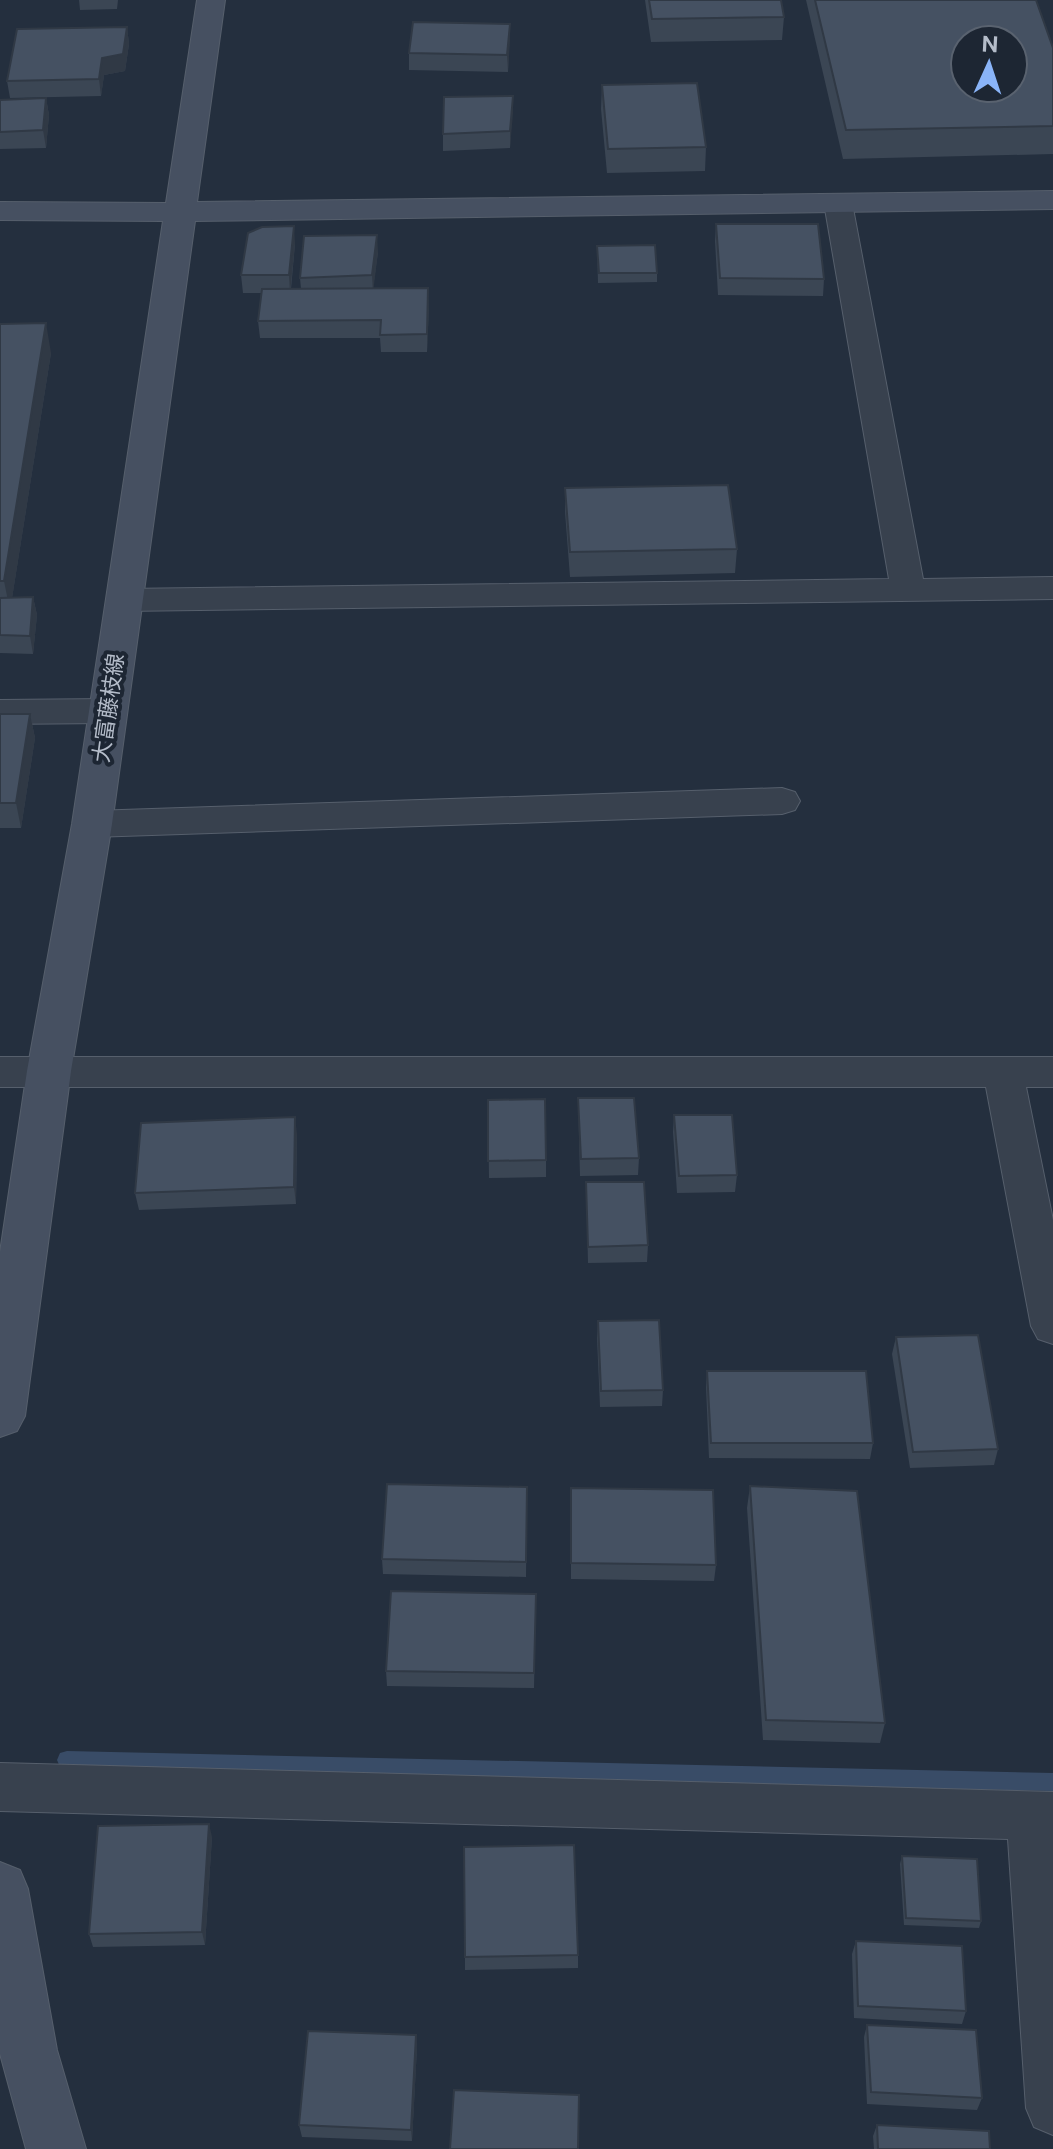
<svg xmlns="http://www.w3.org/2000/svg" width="1053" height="2149" font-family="'Public Sans','Noto Sans JP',sans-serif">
<rect width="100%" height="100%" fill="#242f3e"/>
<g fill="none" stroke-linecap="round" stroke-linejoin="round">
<path fill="#394c67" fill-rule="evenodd" d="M 67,1751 L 1053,1773 L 1053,1791 L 67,1769 L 60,1767 L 57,1760 L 60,1753 Z"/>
<g stroke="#565f6c" stroke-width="2">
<path id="street" d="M 838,195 L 848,197 L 852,203 L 923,579 L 1053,577 L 1053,599 L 123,611 L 111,608 L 106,600 L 111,592 L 123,589 L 889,579 L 824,203 L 828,197 Z
M 107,699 L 119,703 L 125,711 L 119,719 L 107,723 L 0,724 L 0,700 Z
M 782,788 L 795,792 L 800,801 L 795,810 L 782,814 L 92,837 L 79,833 L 74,824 L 79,815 L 92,811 Z
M 0,1057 L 1053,1057 L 1053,1087 L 1026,1087 L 1053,1220 L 1053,1344 L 1038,1339 L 1031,1326 L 986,1087 L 0,1087 Z
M 0,1763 L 1053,1792 L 1053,2135 L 1034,2127 L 1026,2108 L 1008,1839 L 0,1811 Z"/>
</g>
<g stroke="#565f6c" stroke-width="2">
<path id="secondary" d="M 197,0 L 225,0 L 197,202 L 1053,191 L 1053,209 L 195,221 L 112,824 L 71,1071 L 25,1416 L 17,1431 L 0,1437 L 0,1252 L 27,1071 L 72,824 L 163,221 L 0,220 L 0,202 L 166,203 Z
M 0,1862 L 20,1870 L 28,1889 L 57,2050 L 86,2149 L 26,2149 L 0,2054 Z"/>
</g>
<use href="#street" fill="#38414e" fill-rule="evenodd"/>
<use href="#secondary" fill="#465061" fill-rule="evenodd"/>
</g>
<path fill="#3b4654" d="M 79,0 L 118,0 L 117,9 L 80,10 Z
M 645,0 L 781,0 L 784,17 L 782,40 L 651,42 Z
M 806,0 L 1036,0 L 1053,48 L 1053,154 L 843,159 Z
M 510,24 L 508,72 L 409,70 L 409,53 Z
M 127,27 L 129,44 L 125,71 L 104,75 L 101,96 L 10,98 L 7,81 Z
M 602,85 L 706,147 L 705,171 L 607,173 L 601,109 Z
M 513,96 L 510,148 L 443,151 L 443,134 Z
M 46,98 L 49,115 L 46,148 L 0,149 L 0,100 Z
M 716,224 L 824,279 L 823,296 L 718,295 L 715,241 Z
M 295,244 L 291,289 L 301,289 L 300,278 L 378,252 L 373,288 L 429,305 L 427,352 L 381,352 L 380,338 L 260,338 L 258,321 L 261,293 L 243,293 L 241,275 Z
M 597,246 L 657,273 L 657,282 L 598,283 Z
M 0,324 L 51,353 L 12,598 L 33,597 L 37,615 L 33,654 L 0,653 Z
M 565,488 L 737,549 L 735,573 L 570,577 L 565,512 Z
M 0,714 L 30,714 L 35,738 L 21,828 L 0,828 Z
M 578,1098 L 639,1158 L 638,1175 L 580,1176 Z
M 488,1100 L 546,1160 L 546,1177 L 489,1178 Z
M 674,1115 L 737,1175 L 735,1192 L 677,1193 L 673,1132 Z
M 297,1134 L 296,1204 L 139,1210 L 135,1193 Z
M 586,1182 L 648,1245 L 647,1262 L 588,1263 Z
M 598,1321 L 663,1390 L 662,1406 L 600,1407 L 597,1338 Z
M 896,1337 L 998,1449 L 994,1465 L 910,1468 L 892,1354 Z
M 707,1371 L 873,1443 L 870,1459 L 709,1458 L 706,1387 Z
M 750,1486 L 885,1723 L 880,1743 L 763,1740 L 747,1508 Z
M 527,1487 L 526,1577 L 383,1574 L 382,1559 Z
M 571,1488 L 716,1565 L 714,1581 L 571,1579 Z
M 536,1594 L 534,1688 L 387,1686 L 386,1671 Z
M 212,1837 L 205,1945 L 93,1947 L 89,1934 Z
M 902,1856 L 981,1921 L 979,1928 L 904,1925 L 900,1864 Z
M 856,1941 L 966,2011 L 962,2024 L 854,2018 L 852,1954 Z
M 578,1955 L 578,1968 L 465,1970 L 465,1957 Z
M 867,2025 L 982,2098 L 977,2110 L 867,2104 L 864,2037 Z
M 416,2035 L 417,2047 L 412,2141 L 302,2137 L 299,2125 Z
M 877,2125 L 990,2149 L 874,2149 L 873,2136 Z"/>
<path fill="#303945" d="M 510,24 L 510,41 L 508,72 L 507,55 Z
M 127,27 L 129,44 L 125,71 L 104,75 L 101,96 L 99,79 L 102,58 Z
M 513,96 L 513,113 L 510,148 L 510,131 Z
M 46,98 L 49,115 L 46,148 L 43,130 Z
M 294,226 L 295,244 L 290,293 L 289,275 Z
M 377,235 L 378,252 L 373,293 L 372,275 Z
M 428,288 L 429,305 L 427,352 L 427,334 Z
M 46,323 L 51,353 L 10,611 L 4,581 Z
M 33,597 L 37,615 L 33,654 L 30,636 Z
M 30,714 L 35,738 L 21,828 L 16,803 Z
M 295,1117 L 297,1134 L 296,1204 L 294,1187 Z
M 209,1824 L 212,1837 L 205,1945 L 202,1932 Z
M 416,2035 L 417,2047 L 412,2141 L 411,2130 Z"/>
<path fill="#455162" stroke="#303945" stroke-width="2" fill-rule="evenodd" d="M 649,0 L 781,0 L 784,17 L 652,19 Z
M 815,0 L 1036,0 L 1053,48 L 1053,126 L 846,130 ZM 965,40 L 1013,40 L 1013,88 L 965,88 Z
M 413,22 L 510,24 L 507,55 L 409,53 Z
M 127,27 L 123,54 L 102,58 L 99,79 L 7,81 L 17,29 Z
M 697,83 L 706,147 L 608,149 L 602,85 Z
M 513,96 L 510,131 L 443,134 L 444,97 Z
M 46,98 L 43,130 L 0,132 L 0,100 Z
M 716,224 L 818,224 L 824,279 L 720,278 Z
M 294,226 L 289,275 L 241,275 L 248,233 L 262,227 Z
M 377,235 L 372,275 L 300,278 L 304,236 Z
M 655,245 L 657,273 L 599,273 L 597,246 Z
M 428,288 L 427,334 L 380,335 L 381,320 L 258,321 L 262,289 Z
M 46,323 L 4,581 L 0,581 L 0,324 Z
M 728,485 L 737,549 L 570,552 L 565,488 Z
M 33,597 L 30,636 L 0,635 L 0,598 Z
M 0,714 L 30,714 L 16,803 L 0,803 Z
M 578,1098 L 634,1098 L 639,1158 L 581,1159 Z
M 545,1099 L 546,1160 L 488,1161 L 488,1100 Z
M 674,1115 L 732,1115 L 737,1175 L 679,1176 Z
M 295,1117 L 294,1187 L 135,1193 L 141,1123 Z
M 586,1182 L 644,1182 L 648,1245 L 588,1247 Z
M 659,1320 L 663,1390 L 601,1391 L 598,1321 Z
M 978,1335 L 998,1449 L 913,1452 L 896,1337 Z
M 707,1371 L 866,1371 L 873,1443 L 711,1443 Z
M 387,1484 L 527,1487 L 526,1562 L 382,1559 Z
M 750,1486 L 857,1491 L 885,1723 L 766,1720 Z
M 571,1488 L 713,1490 L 716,1565 L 571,1563 Z
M 391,1591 L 536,1594 L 534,1673 L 386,1671 Z
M 209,1824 L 202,1932 L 89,1934 L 98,1826 Z
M 574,1845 L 578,1955 L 465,1957 L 464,1847 Z
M 902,1856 L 977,1859 L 981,1921 L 906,1918 Z
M 856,1941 L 962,1946 L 966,2011 L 858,2006 Z
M 867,2025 L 976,2030 L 982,2098 L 871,2092 Z
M 308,2031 L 416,2035 L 411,2130 L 299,2125 Z
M 454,2090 L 579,2095 L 578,2149 L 450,2149 Z
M 877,2125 L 989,2131 L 990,2149 L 878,2149 Z"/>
<g text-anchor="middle" stroke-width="8" stroke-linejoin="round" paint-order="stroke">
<g font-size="22" fill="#b4bcc9" stroke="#1d2633">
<text transform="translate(108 708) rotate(-82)" y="8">大富藤枝線</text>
</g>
</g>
<g transform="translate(989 64) rotate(3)"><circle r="38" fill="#1d2633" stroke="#59626f" stroke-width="2"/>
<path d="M0-6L14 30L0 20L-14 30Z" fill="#8ab4f8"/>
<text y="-12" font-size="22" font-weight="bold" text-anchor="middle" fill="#b4bcc9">N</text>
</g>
</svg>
